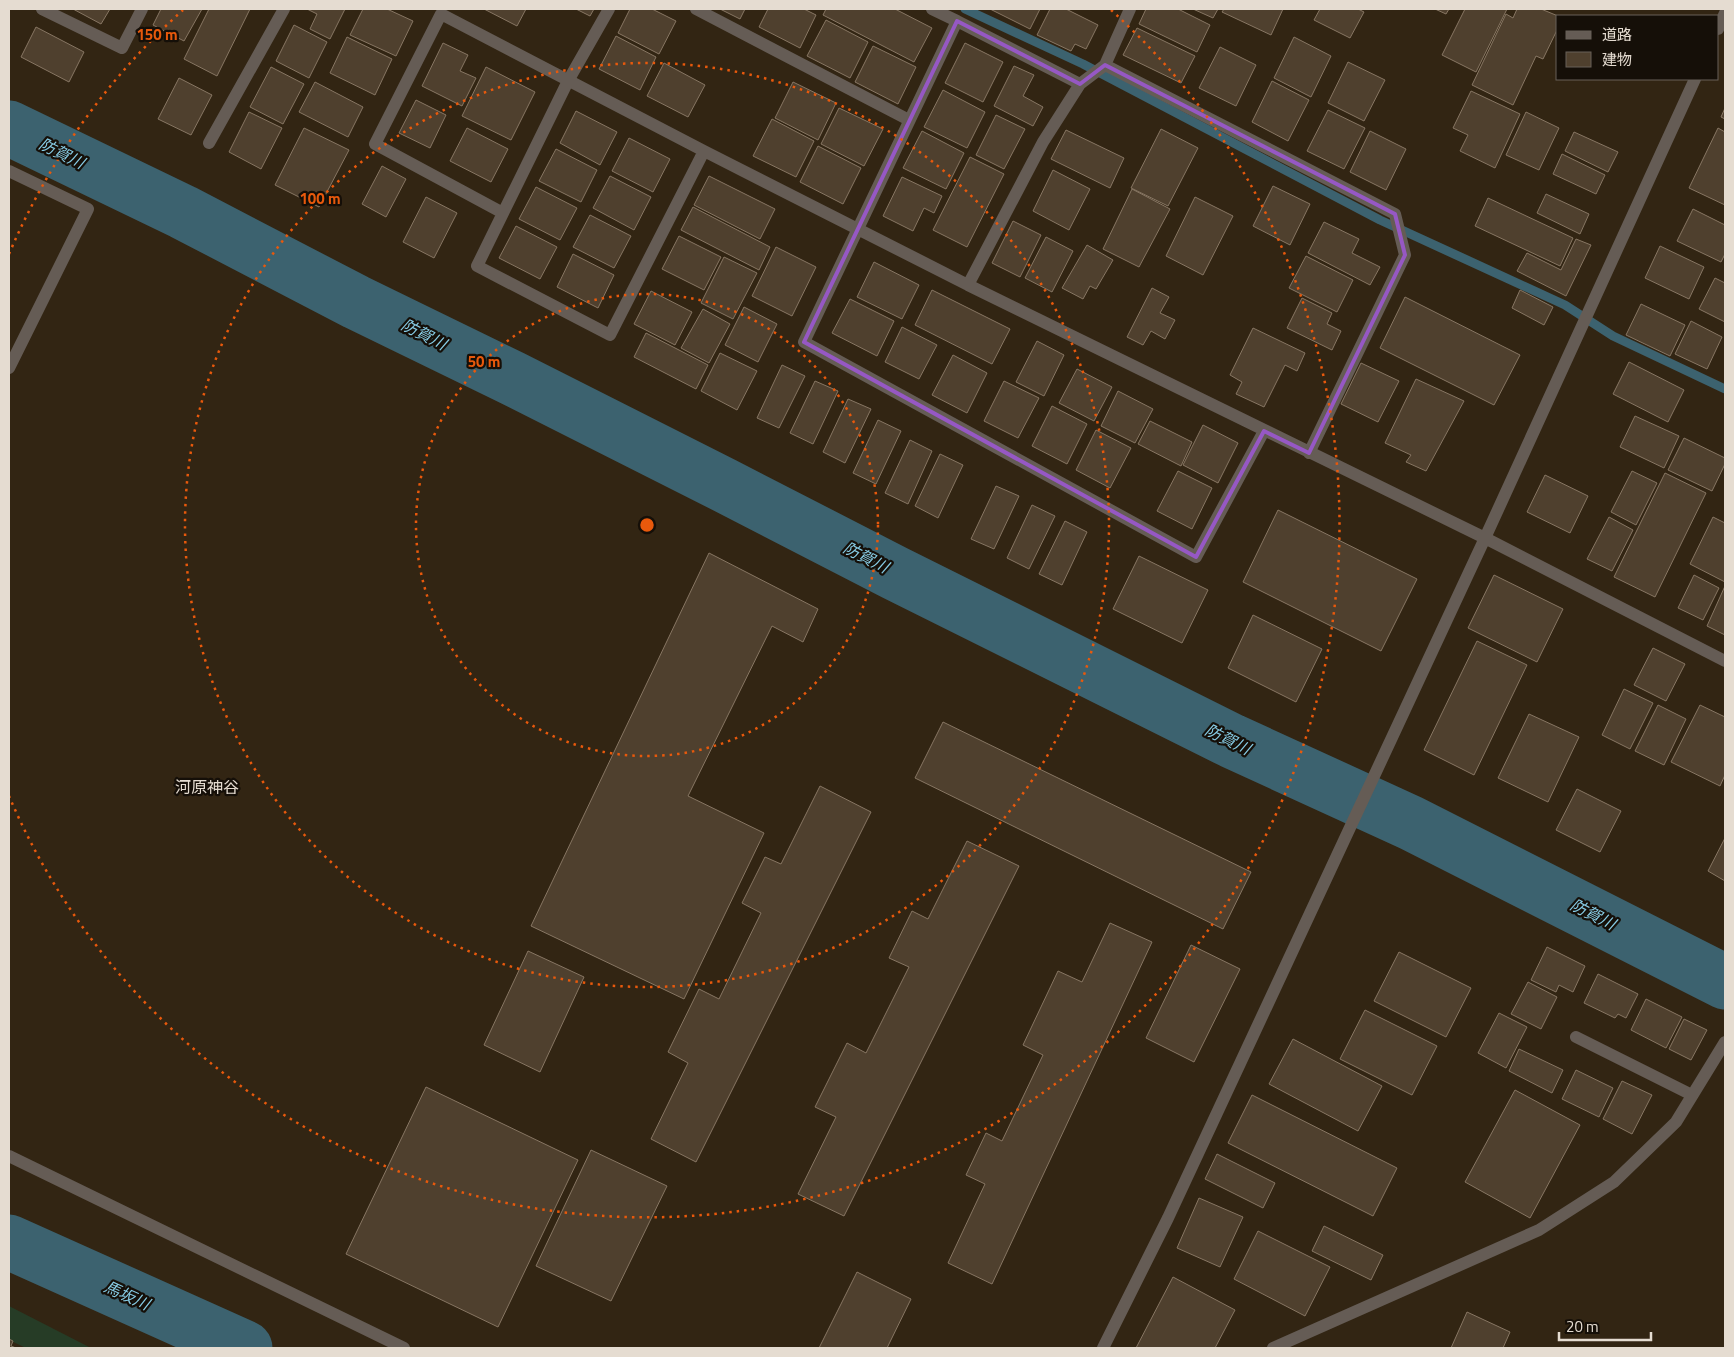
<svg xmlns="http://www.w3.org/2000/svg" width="1734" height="1357" viewBox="0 0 1734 1357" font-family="'Titillium Web','Noto Sans JP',sans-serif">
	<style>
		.green { fill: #263c26 }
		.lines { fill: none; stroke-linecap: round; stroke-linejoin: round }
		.stream { stroke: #3c626f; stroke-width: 9 }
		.river { stroke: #3c626f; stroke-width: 55 }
		.building { fill: #4f402e; stroke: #877663 }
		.minor { stroke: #655c55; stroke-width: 12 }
		.marked { fill: none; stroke: #9658c4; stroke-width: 4; stroke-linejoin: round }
		.ring { fill: none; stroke: #e8590c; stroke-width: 2.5; stroke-dasharray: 2.5 5 }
		.labels { text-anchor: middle; stroke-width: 4.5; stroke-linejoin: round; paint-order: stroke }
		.water-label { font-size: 16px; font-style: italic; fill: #87cce5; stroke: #150f08 }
		.neighbourhood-label { font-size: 16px; fill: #e5dcd1; stroke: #150f08 }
		.centre { fill: #e8590c; stroke: #150f08; stroke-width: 2.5 }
		.ring-label { font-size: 15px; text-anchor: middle; font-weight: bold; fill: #e8590c; stroke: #150f08; stroke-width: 4.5; stroke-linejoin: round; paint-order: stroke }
	</style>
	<rect width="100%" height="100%" fill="#322513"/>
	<path class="green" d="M9,1306L91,1348H26L9,1340Z"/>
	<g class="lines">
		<path class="stream" d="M965,9L1083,64L1380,220L1565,305L1613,336L1725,389"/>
		<path class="river" d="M9,128L183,212L356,302L512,378L724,485L895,573L1232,741L1411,823L1725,982
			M9,1242L245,1348"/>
	</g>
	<path class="building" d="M73,9H110L101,24Z
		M161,9H202L184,41L153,25Z
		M209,9H250L217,76L184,59Z
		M307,9H345L330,39L310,29L317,14Z
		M363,9H387L413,21L396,56L350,35Z
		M484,9H526L517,26Z
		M576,9H594L590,16Z
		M630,9H652L676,21L659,54L618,33Z
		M720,9H745L740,19Z
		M768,9H804L816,15L800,48L759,27Z
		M826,9H895L932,28L914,62L823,15Z
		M990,9H1040L1030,29Z
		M1050,9H1066L1098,25L1086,49L1075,44L1071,51L1037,35Z
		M1146,9H1178L1210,25L1197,52L1139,24Z
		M1193,9H1218L1213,18Z
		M1224,9H1283L1271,35L1222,12Z
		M1320,9H1358L1364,12L1350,38L1314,20Z
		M1435,9H1449L1446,14Z
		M1465,9H1507L1476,72L1442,55Z
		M1517,9H1541L1558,16V28L1543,59L1536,56L1513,105L1472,85L1506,14L1513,18Z
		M826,20L868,42L850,78L807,56Z
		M294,25L327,42L309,78L276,61Z
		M36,27L84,52L69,82L21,57Z
		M1137,28L1195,56L1181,83L1123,55Z
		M616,36L656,57L640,90L599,69Z
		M347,37L392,59L375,95L330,73Z
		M1294,37L1331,56L1311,97L1274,78Z
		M443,43L468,55L460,71L476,78L462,106L422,86Z
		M965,43L1003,62L983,102L945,83Z
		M873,46L916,67L898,104L855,82Z
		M1220,47L1256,65L1236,106L1199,88Z
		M1348,62L1385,80L1364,121L1328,103Z
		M664,63L705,85L688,117L647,96Z
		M1014,66L1034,75L1023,96L1043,107L1033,126L994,106Z
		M271,67L304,84L283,124L250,107Z
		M486,67L535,92L511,140L462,116Z
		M179,78L212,95L191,135L158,119Z
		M1272,81L1309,100L1288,141L1252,122Z
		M315,82L363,107L348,137L299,112Z
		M793,82L836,103L818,140L775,118Z
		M943,90L985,112L967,148L924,127Z
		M1471,91L1520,114L1495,168L1460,151L1468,135L1453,128Z
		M416,100L446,115L430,148L399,133Z
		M839,108L883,129L864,166L821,144Z
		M1725,108V119L1721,117Z
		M1328,110L1365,128L1344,169L1307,151Z
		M576,111L617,132L600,165L560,143Z
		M249,112L282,128L261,169L229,152Z
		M1526,112L1559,128L1539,170L1506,155Z
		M996,115L1025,129L1004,169L976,155Z
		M772,119L814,141L796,177L753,156Z
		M304,128L349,150L319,207L275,185Z
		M467,128L508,149L491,182L450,161Z
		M1718,128L1725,132V205L1689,188Z
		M1161,129L1198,148L1168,206L1131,188Z
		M1066,130L1124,158L1110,188L1051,159Z
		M922,131L964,153L946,189L903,168Z
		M1370,131L1406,149L1386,190L1350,172Z
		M1574,132L1618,152L1608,172L1565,151Z
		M629,138L670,159L653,192L612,171Z
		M818,146L861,168L843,204L800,182Z
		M556,149L597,170L581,202L539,181Z
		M1562,154L1605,175L1596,194L1553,174Z
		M970,157L1004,174L967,247L933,230Z
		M382,166L406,179L386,217L362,204Z
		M1053,170L1090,189L1069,230L1033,211Z
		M610,176L651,197L634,230L593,208Z
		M709,176L775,209L760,239L694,205Z
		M902,177L942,196L934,213L924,208L913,231L883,216Z
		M1273,186L1310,204L1290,245L1253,226Z
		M536,187L577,208L560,240L519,219Z
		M1132,189L1170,209L1139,267L1103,249Z
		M1546,194L1589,214L1580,234L1537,213Z
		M426,197L457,213L434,258L403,242Z
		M1195,197L1233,216L1203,275L1166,256Z
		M1488,198L1573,238L1560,266L1475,226Z
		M693,207L770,247L759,270L681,230Z
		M1693,209L1725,225V254L1721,262L1677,241Z
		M590,215L631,236L614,268L573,247Z
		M1013,221L1041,235L1020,277L992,263Z
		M1324,222L1359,239L1352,253L1380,267L1370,285L1308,253Z
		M516,226L557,247L540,279L499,258Z
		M679,236L721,257L704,290L662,269Z
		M1046,237L1073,251L1052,292L1025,278Z
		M1576,239L1591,245L1566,296L1517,271L1527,253L1561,270Z
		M1087,245L1113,260L1096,289L1090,286L1083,299L1062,288Z
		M1660,246L1704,267L1689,299L1645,278Z
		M776,247L816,267L792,316L752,296Z
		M573,254L614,275L598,308L557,287Z
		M1306,256L1353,280L1337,312L1289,288Z
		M724,257L757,273L733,319L701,303Z
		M874,262L919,285L902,319L857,297Z
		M1715,278L1725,283V322L1699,309Z
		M1152,288L1169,297L1160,313L1175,320L1165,339L1151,331L1143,345L1127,337Z
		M932,290L1010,329L992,364L915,325Z
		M1520,290L1553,307L1544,325L1512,308Z
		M651,291L692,312L675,345L634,324Z
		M1405,297L1520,355L1494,405L1380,348Z
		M1302,298L1332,313L1327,324L1341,331L1332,350L1287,328Z
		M850,299L894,321L877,356L832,333Z
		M1641,304L1685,325L1670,356L1626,335Z
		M744,307L777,324L758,362L725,345Z
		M703,309L730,324L709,363L681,348Z
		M1691,321L1722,337L1707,369L1675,354Z
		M902,327L937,345L919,379L885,362Z
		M1253,328L1305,353L1297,371L1285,365L1264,407L1236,394L1242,382L1230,375Z
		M646,333L708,365L696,389L634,357Z
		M1037,341L1064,355L1044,396L1016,382Z
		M720,353L757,371L737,410L701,391Z
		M953,355L987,373L967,413L932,395Z
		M1629,362L1684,390L1668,422L1613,394Z
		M1361,363L1399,381L1378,422L1341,404Z
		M782,365L805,376L779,428L757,418Z
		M1077,369L1112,387L1094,421L1059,403Z
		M1416,379L1464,401L1426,471L1406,462L1411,455L1385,443Z
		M815,381L838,391L813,444L790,433Z
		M1004,381L1039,398L1018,438L984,421Z
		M1118,391L1153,409L1135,443L1101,426Z
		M848,399L871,409L845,463L823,452Z
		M1052,406L1087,424L1067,464L1032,446Z
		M1635,416L1679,436L1664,468L1620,447Z
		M878,420L901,431L876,484L853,473Z
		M1150,421L1192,442L1181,466L1138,444Z
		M1203,425L1238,443L1218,483L1183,465Z
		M1096,430L1131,448L1110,488L1076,470Z
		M1684,438L1725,458V464L1712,491L1668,470Z
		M910,440L932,451L908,504L885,493Z
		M940,454L963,465L938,518L915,506Z
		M1178,471L1212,488L1192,529L1157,511Z
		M1632,471L1657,483L1636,525L1611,512Z
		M1665,473L1706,493L1655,597L1614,577Z
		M1545,475L1588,496L1570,533L1527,512Z
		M996,486L1019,496L994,549L971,539Z
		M1032,505L1055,516L1029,569L1007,558Z
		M1278,510L1417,579L1381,651L1243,582Z
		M1609,517L1633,530L1612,571L1587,559Z
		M1713,517L1725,523V582L1690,564Z
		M1065,521L1087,532L1062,585L1039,574Z
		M709,553L818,609L803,642L772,626L688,796L764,833L684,999L531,926Z
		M1139,556L1208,590L1182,643L1113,609Z
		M1494,575L1563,609L1537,662L1468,628Z
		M1694,575L1719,588L1703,620L1678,608Z
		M1725,586V635L1707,626Z
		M1253,615L1322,649L1296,702L1228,668Z
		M1477,641L1527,665L1474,775L1424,750Z
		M1653,648L1685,664L1666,701L1634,685Z
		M1624,689L1653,703L1630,749L1602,735Z
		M1658,705L1686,719L1664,765L1635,751Z
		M1700,705L1725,717V775L1720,786L1671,762Z
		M1529,714L1579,737L1548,802L1498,778Z
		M943,722L1251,872L1223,929L915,778Z
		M820,786L871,812L696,1162L651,1139L688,1063L668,1052L699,989L719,999L761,913L742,903L765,857L781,864Z
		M1577,789L1621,811L1600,852L1556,830Z
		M1725,838V881L1708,871Z
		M967,841L1019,866L844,1216L798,1194L836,1117L815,1107L847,1043L866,1053L909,967L889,958L912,911L928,919Z
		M1110,923L1152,942L992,1284L948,1263L985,1184L966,1175L986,1133L1002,1141L1043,1055L1023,1045L1058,971L1082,982Z
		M1191,945L1240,969L1194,1062L1146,1038Z
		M1547,947L1585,966L1573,992L1559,985L1556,992L1531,980Z
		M528,951L584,977L540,1072L484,1045Z
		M1399,952L1471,988L1446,1037L1374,1001Z
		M1598,974L1638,994L1626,1018L1618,1014L1615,1018L1584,1003Z
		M1528,982L1557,997L1541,1029L1511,1014Z
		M1646,999L1682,1017L1666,1048L1631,1030Z
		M1365,1010L1437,1046L1412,1095L1340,1059Z
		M1499,1013L1527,1027L1506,1068L1478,1053Z
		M1684,1019L1707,1030L1691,1060L1669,1049Z
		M1293,1039L1382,1086L1358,1131L1269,1084Z
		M1519,1049L1563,1070L1552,1093L1509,1071Z
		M1576,1070L1613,1088L1599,1117L1562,1099Z
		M1622,1081L1652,1095L1632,1134L1603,1119Z
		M426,1087L578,1160L498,1327L346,1254Z
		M1515,1090L1580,1125L1530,1218L1465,1182Z
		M1252,1095L1397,1168L1373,1216L1228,1143Z
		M591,1150L667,1186L611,1301L536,1266Z
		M1217,1154L1275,1183L1263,1208L1205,1179Z
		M1199,1198L1243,1217L1220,1267L1177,1248Z
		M1324,1226L1383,1255L1371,1280L1312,1251Z
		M1258,1231L1330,1267L1305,1316L1234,1279Z
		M857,1272L911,1299L887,1348H819Z
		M1173,1277L1235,1310L1215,1348H1136Z
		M1467,1312L1510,1332L1503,1348H1451Z
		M9,1339L13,1341L11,1346L16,1348H9Z"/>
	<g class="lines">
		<path class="minor" d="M42,9L122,48L142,9
			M609,9L568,81L477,266L610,335L704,151L968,285
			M696,9L909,120
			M932,9L957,21L804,342L1196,557L1264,431
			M957,21L1080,84L1105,65L1130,9
			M1718,29L1725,13
			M1105,65L1395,214L1405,255L1309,453
			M1080,84L1043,142L968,285L1485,538L1725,661
			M209,143L284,9
			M9,171L88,209L9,368
			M503,213L375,144L441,14L704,151
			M1576,1037L1692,1095
			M9,1156L404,1348
			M1103,1348L1168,1218L1485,538L1695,79
			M1273,1348L1539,1230L1614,1182L1676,1122L1725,1042"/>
	</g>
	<path class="marked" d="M957,21L1080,84L1105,65L1395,214L1405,255L1309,453L1264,431L1196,557L804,342Z"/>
	<g class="ring">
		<circle cx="647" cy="525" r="231"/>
		<circle cx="647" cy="525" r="462"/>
		<path d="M9 254A693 693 0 0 1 183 10M1111 10A693 693 0 1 1 9 796"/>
	</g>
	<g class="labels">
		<g class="water-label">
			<text transform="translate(62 153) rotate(26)" y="6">防賀川</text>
			<text transform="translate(424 334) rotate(27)" y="6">防賀川</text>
			<text transform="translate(866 557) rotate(27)" y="6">防賀川</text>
			<text transform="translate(1228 739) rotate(26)" y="6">防賀川</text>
			<text transform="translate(1593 914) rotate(27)" y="6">防賀川</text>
			<text transform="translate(127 1295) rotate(24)" y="6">馬坂川</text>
		</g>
		<g class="neighbourhood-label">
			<text x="207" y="793">河原神谷</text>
		</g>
	</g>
	<circle cx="647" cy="525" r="8" class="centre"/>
	<g class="ring-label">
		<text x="157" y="40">150 m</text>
		<text x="320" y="204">100 m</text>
		<text x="484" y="367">50 m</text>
	</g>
	<rect width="1734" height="1357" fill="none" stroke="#e5dcd1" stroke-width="20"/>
	<rect x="1556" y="15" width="162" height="65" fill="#150f08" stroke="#686158"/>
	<rect x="1566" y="31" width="25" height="8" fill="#655c55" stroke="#686158"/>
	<text x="1602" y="40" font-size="15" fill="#e5dcd1">道路</text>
	<rect x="1566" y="52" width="25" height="15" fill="#4f402e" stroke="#686158"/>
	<text x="1602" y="65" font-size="15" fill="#e5dcd1">建物</text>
	<path d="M1559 1332v8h92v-8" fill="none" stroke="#e5dcd1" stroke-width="2.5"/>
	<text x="1566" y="1332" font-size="15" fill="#e5dcd1" stroke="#150f08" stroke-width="4" paint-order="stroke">20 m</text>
</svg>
